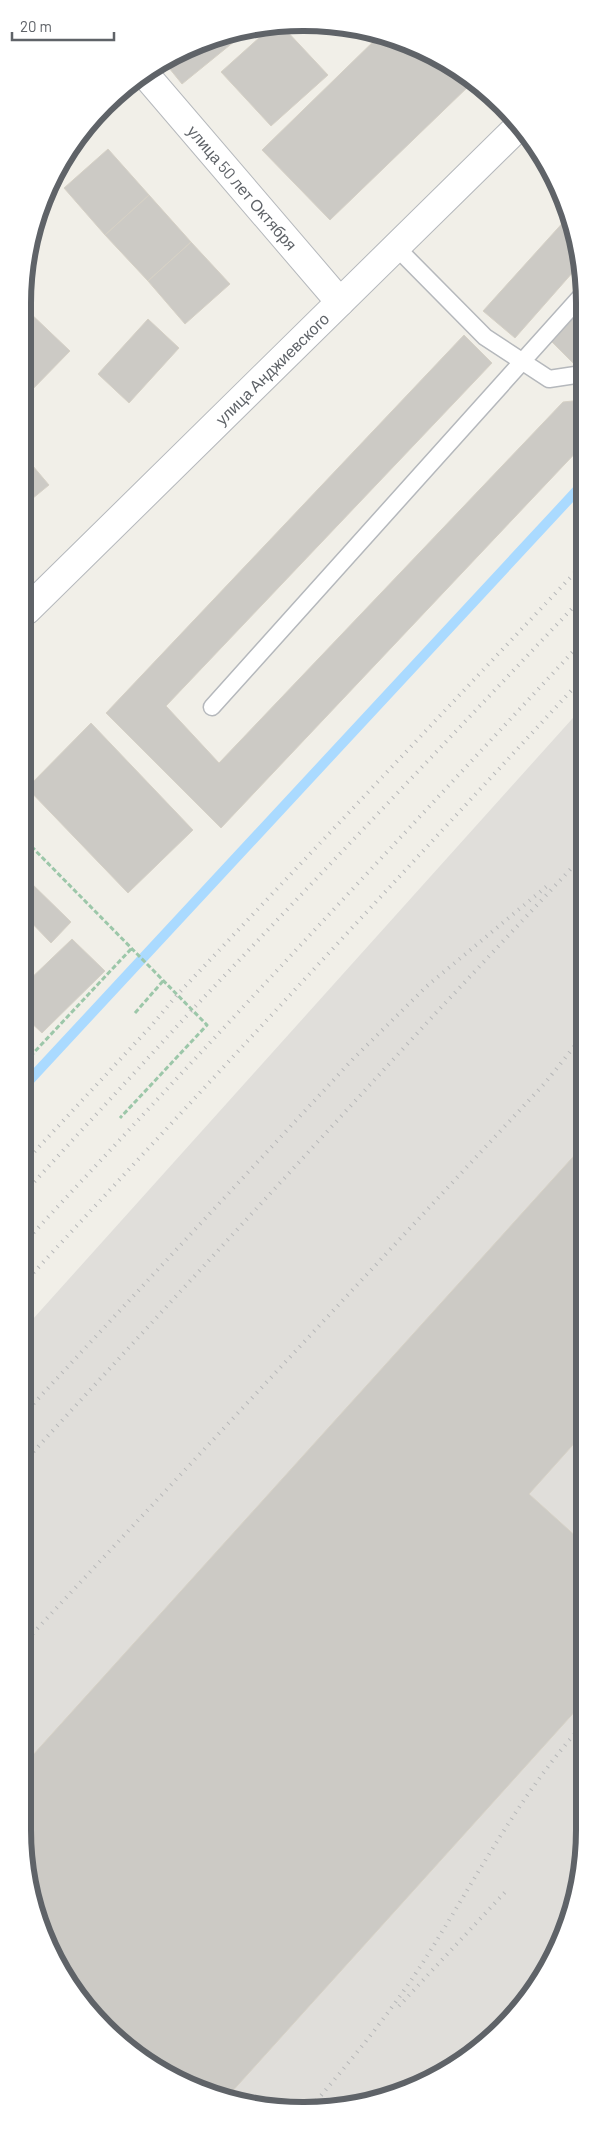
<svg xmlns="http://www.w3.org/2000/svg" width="607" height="2133" viewBox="0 0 607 2133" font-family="Barlow,sans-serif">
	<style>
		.industrial { fill: #e0deda }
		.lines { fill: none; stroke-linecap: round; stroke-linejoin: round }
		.stream { stroke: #aadaff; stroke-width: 10 }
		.building { fill: #cccac5; stroke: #d6d1c6 }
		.service-casing { stroke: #b5b8bc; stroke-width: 19 }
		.minor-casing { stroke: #b5b8bc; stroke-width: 30 }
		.path { stroke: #9cc7a9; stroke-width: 3; stroke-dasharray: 5 2.5; stroke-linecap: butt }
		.service { stroke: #fff; stroke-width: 16 }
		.minor { stroke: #fff; stroke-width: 28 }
		.rail { stroke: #b6b7b8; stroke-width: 4; stroke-dasharray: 1 6; stroke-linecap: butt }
		.labels { text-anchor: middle; stroke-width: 5; stroke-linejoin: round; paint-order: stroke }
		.street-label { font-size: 16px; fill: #5f6368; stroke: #fff }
		.rim { fill: none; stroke: #5f6368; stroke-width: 6 }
	</style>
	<rect width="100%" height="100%" fill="#f1efe8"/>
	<path class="industrial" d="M581,709L579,1884L547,1970L475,2052L394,2096L285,2110L179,2081L92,2015L44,1937L23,1829L24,1329Z"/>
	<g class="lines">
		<path class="stream" d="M25,1085L582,485"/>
	</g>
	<path class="building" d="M270,28H284L328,75L271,126L221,72Z
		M244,30L246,32L182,84L165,63Z
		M380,35L428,52L472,83L330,220L262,150Z
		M108,149L149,195L105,235L64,188Z
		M149,195L191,242L148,281L105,235Z
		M567,218L581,263L515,338L483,311Z
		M191,242L230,284L185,324L148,281Z
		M582,308V362L577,367L552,342Z
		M28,311L70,351L27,395Z
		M148,319L179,348L129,403L98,374Z
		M464,335L492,363L166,706L219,763L563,402L582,400V446L221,828L106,713Z
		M27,459L49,485L27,503Z
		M91,723L193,830L128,893L27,788Z
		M26,878L71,922L51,943L26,917Z
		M72,939L105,971L42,1033L25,1017V984Z
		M581,1148L580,1437L529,1494L580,1540L579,1707L229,2095L179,2081L77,1989L44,1937L22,1830L23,1766Z"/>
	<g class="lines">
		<defs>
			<path id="service" d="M396,247L485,337L549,379L582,374
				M212,707L582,295"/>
			<g id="minor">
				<path id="s1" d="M144,73L340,302"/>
				<path id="s2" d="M27,610L518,127"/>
			</g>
		</defs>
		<use href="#service" class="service-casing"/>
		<use href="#minor" class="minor-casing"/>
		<path class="path" d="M26,841L207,1025L120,1118
			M135,1013L163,981
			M25,1062L131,949"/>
		<use href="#service" class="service"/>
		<use href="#minor" class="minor"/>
		<path class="rail" d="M25,1162L152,1025L177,995L582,565
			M25,1192L192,1010L582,598
			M24,1243L581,643
			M24,1283L581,680
			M24,1414L353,1059L427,986L547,886
			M24,1462L434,1015L581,858
			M23,1644L545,1083L581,1038
			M399,2006L507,1890
			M312,2106C353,2058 393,2010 427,1956C475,1880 519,1796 579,1729"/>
	</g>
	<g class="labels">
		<g class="street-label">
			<text dy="6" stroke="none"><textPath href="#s1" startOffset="151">улица 50 лет Октября</textPath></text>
			<text dy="6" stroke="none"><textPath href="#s2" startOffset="344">улица Анджиевского</textPath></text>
		</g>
	</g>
	<path d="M0 0H607V2133H0ZM303 31H304A272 272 0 0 1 576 303V1830A272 272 0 0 1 304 2102H303A272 272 0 0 1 31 1830V303A272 272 0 0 1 303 31Z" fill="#fff" fill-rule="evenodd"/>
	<path class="rim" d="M303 31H304A272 272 0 0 1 576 303V1830A272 272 0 0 1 304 2102H303A272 272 0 0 1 31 1830V303A272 272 0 0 1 303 31Z"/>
	<path d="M12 32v8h102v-8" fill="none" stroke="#5f6368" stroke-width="2.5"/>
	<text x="20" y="32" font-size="15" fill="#5f6368" stroke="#ffffff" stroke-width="4" paint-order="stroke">20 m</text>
</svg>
